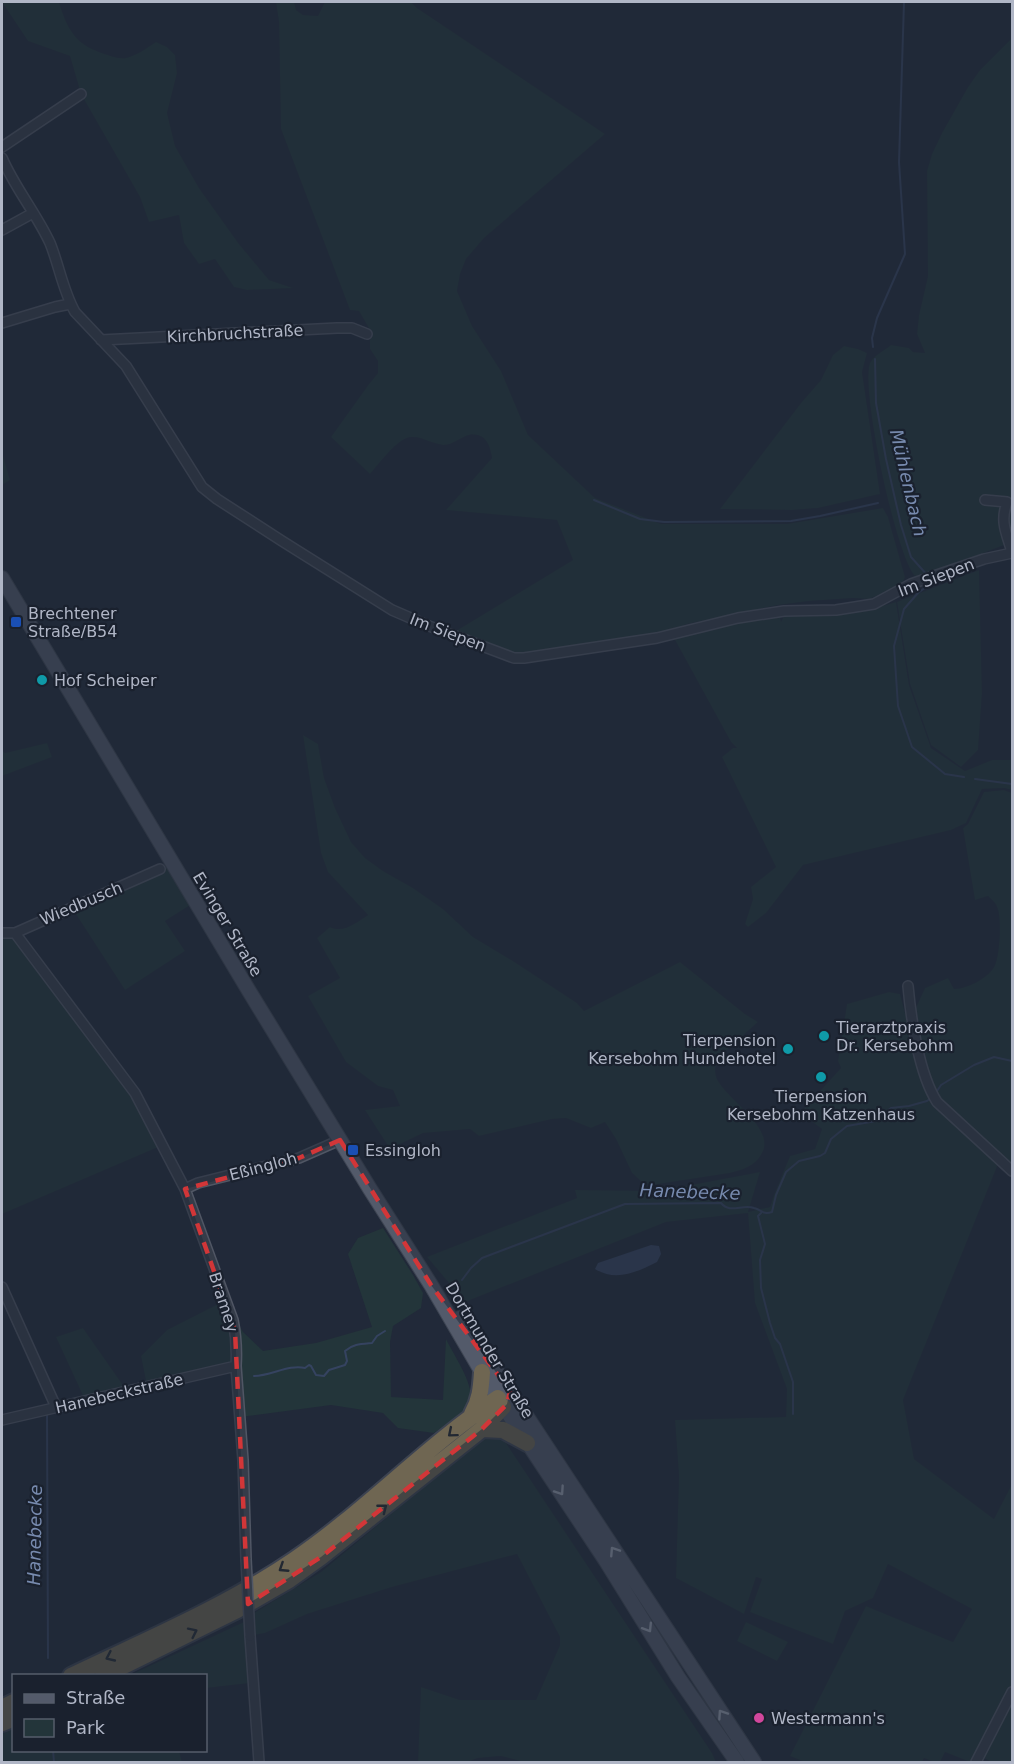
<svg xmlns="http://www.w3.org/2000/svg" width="1014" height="1764" viewBox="0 0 1014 1764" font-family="'DejaVu Sans',sans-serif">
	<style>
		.green { fill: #23353a }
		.water { fill: #354360 }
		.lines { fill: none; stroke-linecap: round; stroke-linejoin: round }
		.stream { stroke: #354360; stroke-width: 2 }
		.street-casing { stroke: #505664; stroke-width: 12 }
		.primary-casing { stroke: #3e4553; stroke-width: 16 }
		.highway-casing { stroke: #3d4351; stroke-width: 20 }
		.street { stroke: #353c49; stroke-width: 9 }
		.primary { stroke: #535a6a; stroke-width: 14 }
		.highway { stroke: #6f6652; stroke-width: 16 }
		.street-bridge-casing { stroke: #505664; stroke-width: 12; stroke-linecap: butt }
		.street-bridge { stroke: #353c49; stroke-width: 9 }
		.oneway { stroke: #222832 }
		.oneway2 { stroke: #999faf }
		.marked { fill: none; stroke: #d23638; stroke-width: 4.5; stroke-dasharray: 12 8; stroke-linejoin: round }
		.transit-dot { fill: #1a4fb4; stroke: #1a212e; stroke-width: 2 }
		.culture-dot { fill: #0f9aa8; stroke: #1a212e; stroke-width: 2 }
		.hotel-dot { fill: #d1479c; stroke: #1a212e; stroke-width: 2 }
		.labels { text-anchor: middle; stroke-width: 4.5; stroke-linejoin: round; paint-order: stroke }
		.street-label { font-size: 16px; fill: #b0b6c6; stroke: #1a212e }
		.poi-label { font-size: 16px; fill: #b0b6c6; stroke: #1a212e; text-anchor: start }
		.water-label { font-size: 18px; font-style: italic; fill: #778aae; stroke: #1a212e }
	</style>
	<rect width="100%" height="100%" fill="#212939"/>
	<path class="green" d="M2,2H59C68,32 77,46 108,55C113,57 121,59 126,58C137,55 147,48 156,42L167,47L175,55L177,73L167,113L175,146L199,188L239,244L269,280L293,288L247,290L234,287L215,259L199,264L184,243L179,215L149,222L140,197L81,94L70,56L28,41Z
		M276,2H294L296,10L303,15L318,16L325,2H411L417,8L605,134L484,238L466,259L460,274L457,291L472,326L501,371L528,435L595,498L661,524H787L883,508L888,517L905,577L903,582L898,587L869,599L853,598L809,601L778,605L687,624L670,631L526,656L511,655L451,634L573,560L557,520L446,510L492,458C490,445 485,432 469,435C460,437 454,445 443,445C431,444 418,434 407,438C395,442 379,464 370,474L331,437L369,384L378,373V361L370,349V330L359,311L350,310L281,129L279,22Z
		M1012,38V542L926,575L915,576C896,557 860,387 870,363C873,356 885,350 891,345L909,348L913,352L925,353L917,334L919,315L928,276L927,171L932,154L942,133L968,87L980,70Z
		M844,346L858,349L867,353L862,372L880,494L818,508L792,510L720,509L801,403L821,380L833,355Z
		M2,452L10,480L2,485Z
		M979,570L982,693L978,750L961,767L931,745L910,684L897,602Z
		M896,602L909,685L931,748L965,771L992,760H1012V790L1004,788L982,789L966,823L951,830L803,865L766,913L748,927L745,924L753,899L751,887L776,867L722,757L733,748H737L731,742L674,638L743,619L778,614L780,617L781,622L784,616L837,615L872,609Z
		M303,735L318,744L324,778L335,808L351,842L365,858L383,871L413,888L443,909L473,937L513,961L577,1003L584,1011L680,962L745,1014L758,1022L719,1057C715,1064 714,1072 717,1079C728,1101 778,1129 761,1155C755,1166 742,1170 730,1173L652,1185L642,1182L632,1173L616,1139L605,1122L591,1128L566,1118L552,1119L479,1136L470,1129L423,1133L390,1149L365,1110L400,1106L393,1090L378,1086L346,1062L308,996L340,978L317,938L330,927C343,934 357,922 368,915L328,872L321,853Z
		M47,743L52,757L2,776V750L5,753Z
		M1004,790L1012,793V1166L938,1097L929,1077L913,1014L925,988L948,978L954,989C967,989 988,978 994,967C1000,957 1002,917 997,907C996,903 991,899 988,896L975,900L963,828L968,824L984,792Z
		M170,862L195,902L165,921L185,951L125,990L72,908Z
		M9,932L135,1093L163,1145L2,1214V934Z
		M889,992L900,994L924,1085L998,1164L903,1400L914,1459L994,1519L1012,1484V1686L970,1762L945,1752L940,1762H934L924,1758L922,1762H805L790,1756L866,1606L953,1642L972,1609L888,1564L873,1598L845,1611L833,1644L750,1612L762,1579L756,1577L744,1614L676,1578L679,1476L675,1420L786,1417L787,1389L755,1303L748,1213L666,1222L465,1302L427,1257L577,1198L575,1190L659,1191L760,1172L748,1212L770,1207L774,1195L790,1156L815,1149L822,1129L800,1113L841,1068L838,1061L847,1004Z
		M383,1228L413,1275L423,1293L421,1308L393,1326L390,1342L391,1397L443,1400L446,1339C453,1354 475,1385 470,1401C465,1415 446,1425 434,1433L398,1428L383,1413L331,1405L240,1417L235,1366L147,1386L141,1356L167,1330L224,1301L243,1332L263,1351L316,1343L372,1327L348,1254L358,1238Z
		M83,1328L127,1391L85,1400L56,1337Z
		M492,1434L502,1437L712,1753L716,1762H524L501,1756L478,1758L467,1762H418L421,1687L460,1700H536L560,1645V1637L517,1554L392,1587L307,1614L265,1633L254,1635V1613L321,1572L471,1448Z
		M246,1621L250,1683L206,1688V1676H128Z
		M746,1622L788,1642L777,1661L737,1641Z
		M1012,1703V1762H992L984,1758Z
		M13,1728L14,1750L179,1751L182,1762H2V1734Z"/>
	<path class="water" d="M651,1245L659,1246L661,1254L657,1262C637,1272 616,1282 595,1269L598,1263Z"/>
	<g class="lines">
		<path class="stream" d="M873,347L872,338L877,318L905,254L899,162L904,2
			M875,359L876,403L886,459L901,525L911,557L928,576
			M594,500L640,519L664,522L791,521L820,516L878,503
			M929,582L930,584L918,593L904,609L894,646L898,706L912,747L945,774L964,777
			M975,779L1012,784
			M935,1094L941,1085L974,1065L994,1057L1012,1061
			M761,1213L758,1216L765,1244L760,1260L761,1288L770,1323L775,1338L780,1344L793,1382V1414
			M462,1280L471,1268L482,1258L625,1204L721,1203C730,1214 742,1204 754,1208C762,1210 763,1215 772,1212L776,1195L786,1172L799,1161L820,1156L825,1153L831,1139L847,1126L876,1121L891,1108L909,1106L927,1101L931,1098
			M2,1298L18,1334
			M254,1376C271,1376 289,1364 305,1368L309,1365L311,1366L316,1375L324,1376L329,1370L345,1365L347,1361L345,1351C353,1344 361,1344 372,1343L377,1336L385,1331
			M47,1413L48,1658
			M53,1750L54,1762"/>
		<defs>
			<path id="street" d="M2,147L81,94
				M2,158C15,188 36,213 50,243C59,265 63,291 75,312L126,366L202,487L217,499L282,541L392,610L429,626L514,658H524L657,638L738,618L784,611L836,610L874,604L911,584L934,576L984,559L1012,553
				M2,230L33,213
				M2,323L55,307L70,304
				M101,340L337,328H352L367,334
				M985,500L1007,502C1000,522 1006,532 1012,552
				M2,933H15L160,869
				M15,933L135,1093L185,1189L233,1320C236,1335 237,1350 236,1366L243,1460L246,1559
				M908,986C911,1019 919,1074 937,1102L1012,1171
				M185,1189L198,1183L299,1158L340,1140
				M2,1287L56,1407
				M2,1420L236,1366
				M250,1636L259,1762
				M976,1762L1012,1692"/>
			<path id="primary" d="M2,578L249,991L370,1189L431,1285L490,1386L606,1561L678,1677L737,1762
				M460,1318L510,1391L754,1762"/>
			<path id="highway" d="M472,1414C480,1400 481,1388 482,1372
				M482,1429L503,1430L527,1443
				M71,1676C146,1640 225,1607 294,1560C366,1511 426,1446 498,1398
				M103,1676L237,1610L289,1580L321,1557L482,1429L503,1407
				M2,1708L14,1702
				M2,1723L14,1718"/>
		</defs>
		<use href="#street" class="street-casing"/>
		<use href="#primary" class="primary-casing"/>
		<use href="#highway" class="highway-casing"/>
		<use href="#street" class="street"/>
		<use href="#primary" class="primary"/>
		<use href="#highway" class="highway"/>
		<defs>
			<path id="street-bridge" d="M246,1559L250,1636"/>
		</defs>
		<use href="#street-bridge" class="street-bridge-casing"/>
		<use href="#street-bridge" class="street-bridge"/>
	</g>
	<defs><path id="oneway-chevron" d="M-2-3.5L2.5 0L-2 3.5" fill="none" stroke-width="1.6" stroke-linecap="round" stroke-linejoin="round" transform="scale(1.5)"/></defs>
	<g class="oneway">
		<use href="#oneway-chevron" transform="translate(452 1433) rotate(140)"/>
		<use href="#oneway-chevron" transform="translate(383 1508) rotate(-38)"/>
		<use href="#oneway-chevron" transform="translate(283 1568) rotate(147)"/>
		<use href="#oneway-chevron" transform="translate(193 1632) rotate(-26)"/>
		<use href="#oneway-chevron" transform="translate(110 1657) rotate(155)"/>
	</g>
	<g class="oneway2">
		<use href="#oneway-chevron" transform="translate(560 1491) rotate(56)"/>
		<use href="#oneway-chevron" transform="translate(614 1551) rotate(-123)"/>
		<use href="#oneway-chevron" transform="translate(648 1628) rotate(58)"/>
		<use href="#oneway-chevron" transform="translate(722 1714) rotate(-124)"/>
	</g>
	<path d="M0 0H1014V1764H0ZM340,1140L431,1285L510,1391L507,1404L482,1429L321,1557L248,1604L235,1331L185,1189L299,1158Z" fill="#212939" fill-opacity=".55" fill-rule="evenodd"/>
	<path class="marked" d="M340,1140L431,1285L510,1391L507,1404L482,1429L321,1557L248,1604L235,1331L185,1189L299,1158Z"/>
	<g class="transit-dot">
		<rect x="10" y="616" width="12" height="12" rx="3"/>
		<rect x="347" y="1144" width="12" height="12" rx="3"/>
	</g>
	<g class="culture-dot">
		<circle cx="42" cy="680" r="6"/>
		<circle cx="824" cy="1036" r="6"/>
		<circle cx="788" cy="1049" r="6"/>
		<circle cx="821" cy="1077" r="6"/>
	</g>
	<circle class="hotel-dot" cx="759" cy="1718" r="6"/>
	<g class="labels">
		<g class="street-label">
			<text transform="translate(235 333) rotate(-3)" y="6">Kirchbruchstraße</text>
			<text transform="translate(936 577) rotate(-21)" y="6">Im Siepen</text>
			<text transform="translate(448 632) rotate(21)" y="6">Im Siepen</text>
			<text transform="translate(81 903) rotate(-23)" y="6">Wiedbusch</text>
			<text transform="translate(228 924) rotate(59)" y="6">Evinger Straße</text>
			<text transform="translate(263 1166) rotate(-15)" y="6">Eßingloh</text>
			<text transform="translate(224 1302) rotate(72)" y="6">Bramey</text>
			<text transform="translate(490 1350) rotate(59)" y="6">Dortmunder Straße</text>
			<text transform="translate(119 1393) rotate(-13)" y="6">Hanebeckstraße</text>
		</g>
		<g class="poi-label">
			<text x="28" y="619">Brechtener<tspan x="28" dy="18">Straße/B54</tspan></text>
			<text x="54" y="686">Hof Scheiper</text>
			<text x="836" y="1033">Tierarztpraxis<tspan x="836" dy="18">Dr. Kersebohm</tspan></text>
			<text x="776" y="1046" text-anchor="end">Tierpension<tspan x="776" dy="18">Kersebohm Hundehotel</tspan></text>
			<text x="821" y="1102" text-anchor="middle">Tierpension<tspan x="821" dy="18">Kersebohm Katzenhaus</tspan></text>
			<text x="365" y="1156">Essingloh</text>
			<text x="771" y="1724">Westermann's</text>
		</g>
		<g class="water-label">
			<text transform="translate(908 483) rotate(77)" y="6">Mühlenbach</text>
			<text transform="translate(690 1192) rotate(2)" y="6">Hanebecke</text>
			<text transform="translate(35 1535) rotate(-89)" y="6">Hanebecke</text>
		</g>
	</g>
	<rect width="1014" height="1764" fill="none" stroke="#b0b6c6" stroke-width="6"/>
	<rect x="12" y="1674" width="195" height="78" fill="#1a212e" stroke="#565d6b" stroke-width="1.5"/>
	<rect x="24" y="1694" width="30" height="9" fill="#535a6a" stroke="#565d6b" stroke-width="1.5"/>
	<text x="66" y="1704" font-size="18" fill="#b0b6c6">Straße</text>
	<rect x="24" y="1719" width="30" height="18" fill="#23353a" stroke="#565d6b" stroke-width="1.5"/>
	<text x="66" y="1734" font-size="18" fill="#b0b6c6">Park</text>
</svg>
